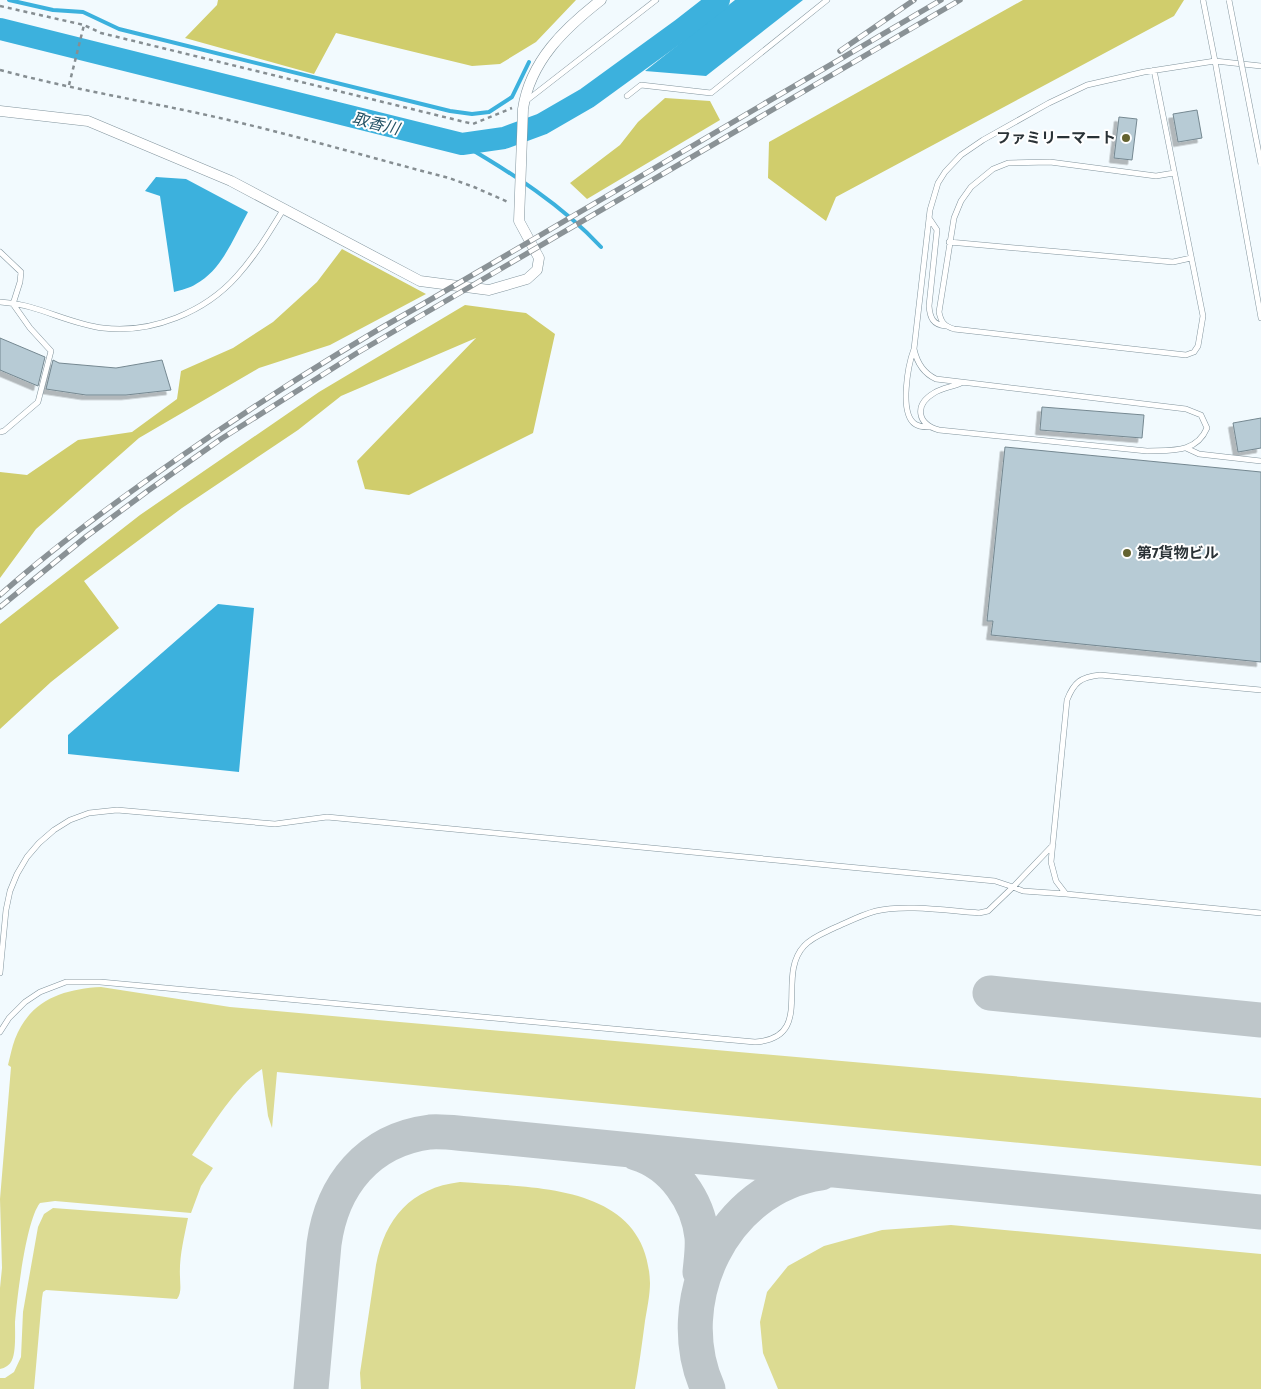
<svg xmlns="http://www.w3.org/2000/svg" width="1261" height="1389" viewBox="0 0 1261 1389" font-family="'Fira Sans Condensed','Noto Sans JP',sans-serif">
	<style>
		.green { fill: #dcdb92 }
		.forest { fill: #d0cd6c }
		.water { fill: #3cb1dd }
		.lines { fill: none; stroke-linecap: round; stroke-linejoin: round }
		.stream { stroke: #3cb1dd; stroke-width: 4 }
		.river { stroke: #3cb1dd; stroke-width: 22 }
		.taxiway { stroke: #bec6ca; stroke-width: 35 }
		.building { fill: #b7cbd5; stroke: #758891; filter: url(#shadow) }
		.lane-casing { stroke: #82949d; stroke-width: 6 }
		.street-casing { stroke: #82949d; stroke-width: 11 }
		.path { stroke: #868e92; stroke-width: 2.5; stroke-dasharray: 4 4; stroke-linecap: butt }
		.lane { stroke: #fff; stroke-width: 5 }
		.street { stroke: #fff; stroke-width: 10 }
		.rail-casing { stroke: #8a9296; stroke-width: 5.5 }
		.rail { stroke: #fff; stroke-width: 4; stroke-dasharray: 11; stroke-linecap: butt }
		.lane-bridge-casing { stroke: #82949d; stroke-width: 6; stroke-linecap: butt }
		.lane-bridge { stroke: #fff; stroke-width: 5 }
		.poi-dot { fill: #646330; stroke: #fff; stroke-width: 2 }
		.labels { text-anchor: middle; stroke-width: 4; stroke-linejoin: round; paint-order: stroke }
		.poi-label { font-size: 15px; font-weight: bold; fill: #2a3236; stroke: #fff; text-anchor: end }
		.water-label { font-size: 16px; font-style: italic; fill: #245366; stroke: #fff }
	</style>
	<defs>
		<filter id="shadow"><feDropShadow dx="-4.5" dy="4.5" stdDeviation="0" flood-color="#0004"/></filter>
	</defs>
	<rect width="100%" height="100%" fill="#f2fafe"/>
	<path class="green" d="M101,987L230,1007L1261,1098V1166L277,1072L272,1128L268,1116L262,1069C237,1084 209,1130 192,1155L213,1168L201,1186L191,1213L55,1201L40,1203C26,1220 17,1298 15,1322C15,1332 16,1352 12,1360C10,1365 5,1368 0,1369V1288L2,1268L0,1199L11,1067L8,1065C10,1057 12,1047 15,1039C30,1000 63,989 101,987Z
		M460,1182C532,1188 647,1182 650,1283C650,1295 647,1309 645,1321C642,1344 639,1366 635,1389H361L360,1373L376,1265C385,1218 411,1188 460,1182Z
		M53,1208L188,1218C184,1238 179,1257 180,1277C180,1285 182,1292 177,1299L46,1290L43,1292L42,1298L34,1389H0V1378H5L14,1372L21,1357L23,1312L38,1227L44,1214Z
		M951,1225L1261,1254V1389H778L763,1353L760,1322L767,1292L788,1266L824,1246L882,1230Z"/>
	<path class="forest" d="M218,0H576L536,42L500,64L472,66L336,33L314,74L185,38L217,5Z
		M1023,0H1184L1174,16L836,197L826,221L768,178L769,142Z
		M665,98L710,101L720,120L587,199L570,183L620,145L638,122Z
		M342,249L426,294L330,345L259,368L139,438L36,529L0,578V472L27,475L78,440L132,432L177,399L181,371L233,348L273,322L317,282Z
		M465,305L526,313L555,334L533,433L409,495L365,489L357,461L476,338L341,396L298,430L182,508L84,581L119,628L51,682L0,729V624L140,515L319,392Z"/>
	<path class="water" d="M735,0H803L706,76L645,71Z
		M156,177L186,179L248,212C234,237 222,270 196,284C190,288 181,290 174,292L160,196L145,191Z
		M218,604L254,608L239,772L68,754V735Z"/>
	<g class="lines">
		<path class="stream" d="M9,0L53,10L83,12L119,29L450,111L472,114L489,112L512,97L529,62
			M462,144C512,173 562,205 601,247"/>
		<path class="river" d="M0,29L462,144L504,138L542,124L587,98L682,29L719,0"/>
		<path class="taxiway" d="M990,993L1261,1020
			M636,1153C673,1164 698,1201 702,1237C703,1249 701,1261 700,1272
			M311,1389L324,1244C332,1185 368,1140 430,1132C442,1131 456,1133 468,1134L1261,1212
			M708,1389C669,1302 723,1187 821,1173"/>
	</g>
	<path class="building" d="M1197,110L1202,138L1178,142L1173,114Z
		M1119,117L1137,119L1132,160L1114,158Z
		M0,338L45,357L38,386L0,370Z
		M53,360L59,363L116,368L162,360L171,390L126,395H86L46,389Z
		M1042,407L1144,415L1142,438L1040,430Z
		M1261,418V448L1238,452L1233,423Z
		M1005,447L1261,472V662L991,635L993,621H987Z"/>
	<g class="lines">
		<defs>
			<path id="lane" d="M1203,0L1215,61L1261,318
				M1154,70L1203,316L1198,346L1194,352L1186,355L954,329C944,326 941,322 939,312L954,218L961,201L971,187L993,169L1008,163L1050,162L1156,176L1174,173
				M627,96L641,85L711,93L827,0
				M526,101L656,0
				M929,218L937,230L929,306C930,318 933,325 946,326
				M949,242L1173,262L1191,258
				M0,252L21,272L20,282L13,304
				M0,302C10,303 20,304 30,307C55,314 78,325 103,328C152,334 205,312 237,276C255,256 269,233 283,210
				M914,349C917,363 923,373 936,379L1186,409L1201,415L1207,428C1196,454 1170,450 1147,451L939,430C917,424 914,405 934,393C942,388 952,387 961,383
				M930,427C925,427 919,427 915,424C899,413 908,365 914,349L930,210L938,183L945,172L961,155L983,140L1049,103L1087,85L1144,72L1215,61L1261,66
				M0,432L4,431L38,402L51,351L30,328L13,304
				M1186,448L1199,454L1261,461
				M1261,690L1100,675C1081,677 1074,682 1067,700L1051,862L1056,881L1066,894L1261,913
				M0,973L6,910L10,891L17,874L27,857L39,843L54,830L70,820L89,813L117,810L275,824L327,817L995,881L1013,887L1053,845
				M0,1032L9,1018L25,1002L40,992L66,982H100L755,1042C816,1038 775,977 804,946C812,937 824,933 834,928C848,922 861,915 876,911C905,904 949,911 979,913L988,911L1013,887L1023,891L1066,894"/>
			<path id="street" d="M0,111L88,121L231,181L420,281L489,290L527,279L537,270L539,258L519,221L523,109C530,61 565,28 601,0"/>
		</defs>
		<use href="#lane" class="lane-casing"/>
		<use href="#street" class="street-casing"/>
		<path class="path" d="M0,6L84,25L101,33L473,124L512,108
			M0,70C78,91 158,103 237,122C308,139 379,160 449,178L474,187L508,202
			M69,85L84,25"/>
		<use href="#lane" class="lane"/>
		<use href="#street" class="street"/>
		<defs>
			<path id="rail" d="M840,51L914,0
				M0,595C56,545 118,500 180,457C259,402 339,351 423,304L941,0
				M0,607L87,536L149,490L221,439L357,353L960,0"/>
		</defs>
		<use href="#rail" class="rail-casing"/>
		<use href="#rail" class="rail"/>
		<defs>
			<path id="lane-bridge" d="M1229,0L1261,164"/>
		</defs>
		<use href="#lane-bridge" class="lane-bridge-casing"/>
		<use href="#lane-bridge" class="lane-bridge"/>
	</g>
	<g class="poi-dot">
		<circle cx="1126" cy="138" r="5"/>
		<circle cx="1127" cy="553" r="5"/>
	</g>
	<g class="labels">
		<g class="poi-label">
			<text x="1116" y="143">ファミリーマート</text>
			<text x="1137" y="558" text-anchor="start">第7貨物ビル</text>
		</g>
		<g class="water-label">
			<text transform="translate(376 123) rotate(14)" y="6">取香川</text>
		</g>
	</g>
</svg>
